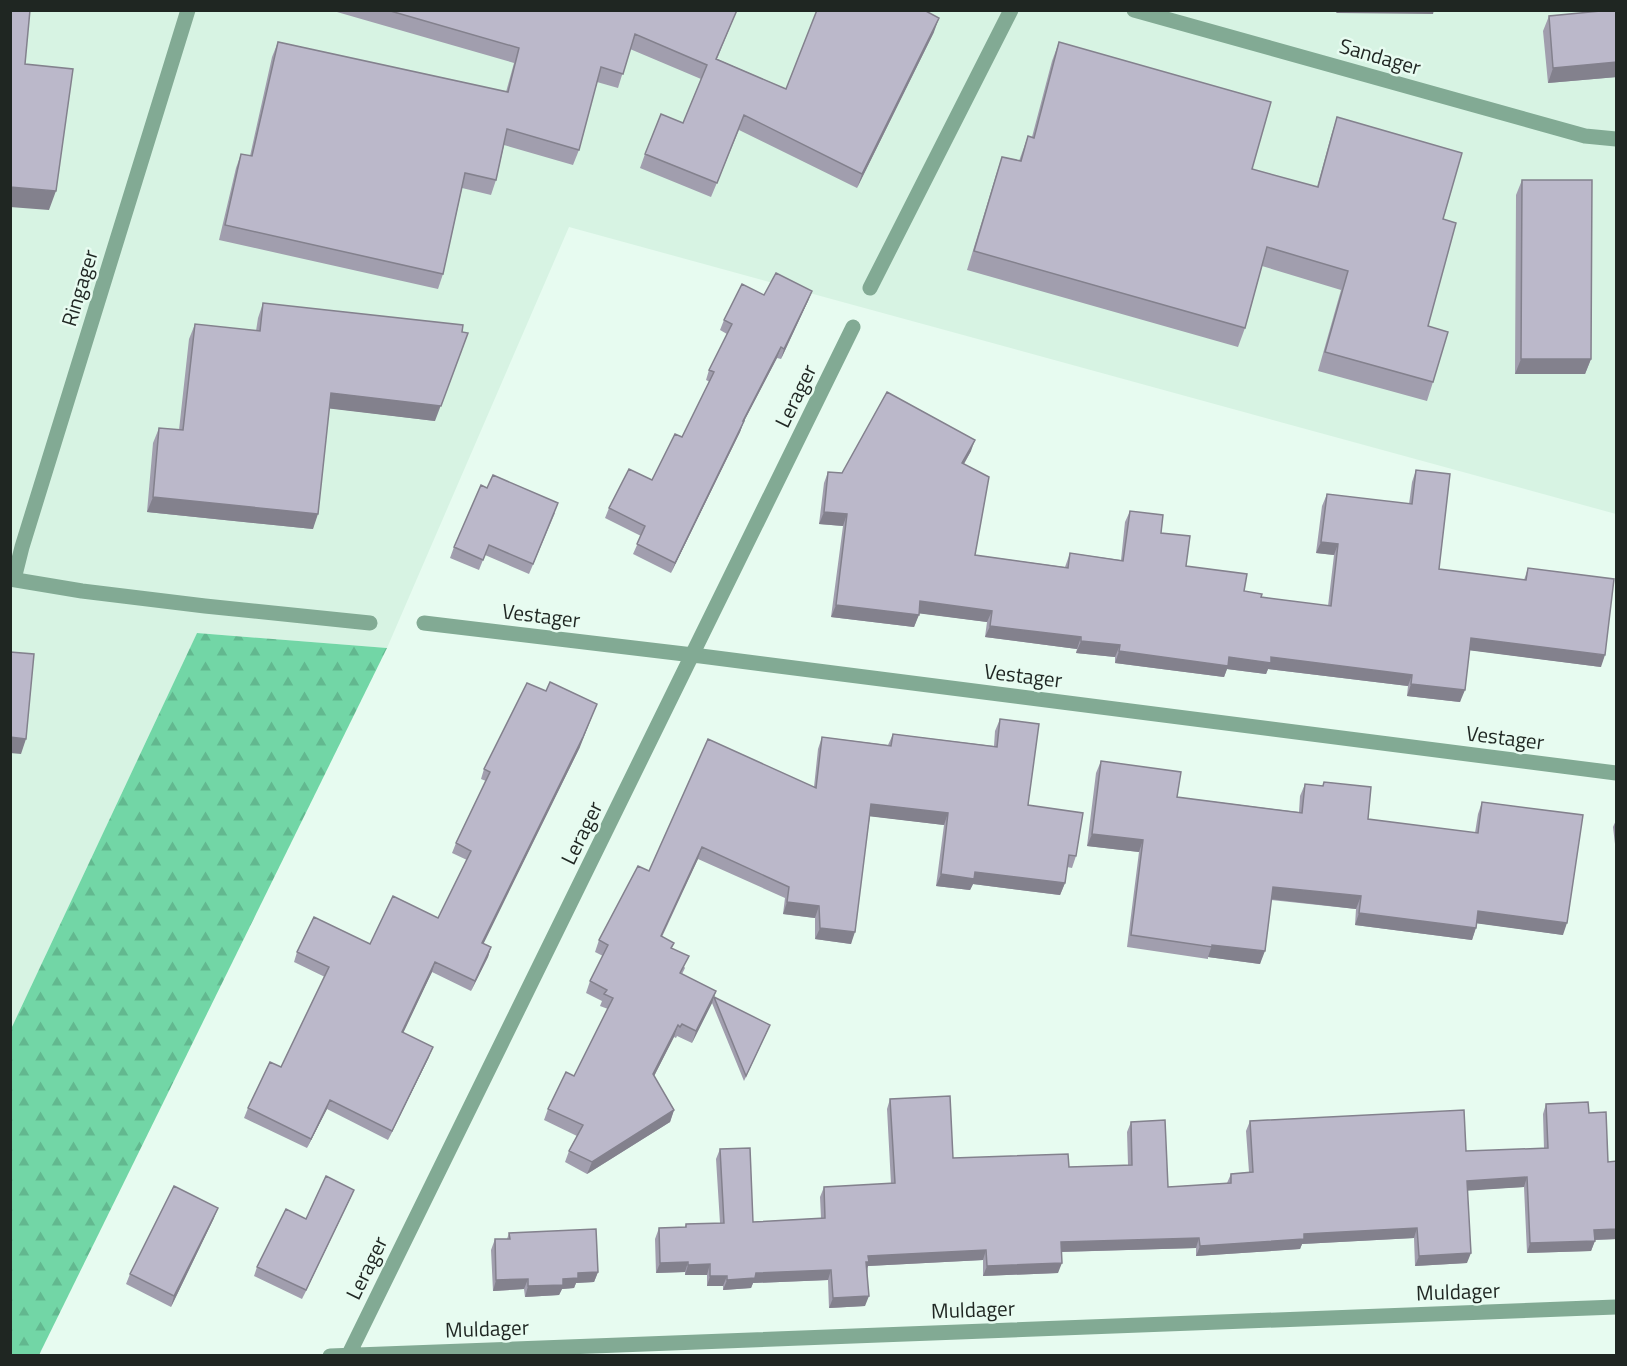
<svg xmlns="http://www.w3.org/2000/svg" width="1627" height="1366" viewBox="0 0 1627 1366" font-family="'Titillium Web',sans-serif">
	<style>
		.built { fill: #d7f3e3 }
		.forest { fill: url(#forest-firs) }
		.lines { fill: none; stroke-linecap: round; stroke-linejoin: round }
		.minor { stroke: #82aa94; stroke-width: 15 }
		.wall { fill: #a19eae }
		.shaded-wall { fill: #83818d }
		.building { fill: #bbb8ca; stroke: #83818d; stroke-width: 1.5 }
		.labels { text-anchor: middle; stroke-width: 5; stroke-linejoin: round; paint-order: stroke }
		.street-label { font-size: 21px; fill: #1f2622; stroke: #e7fbf0 }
	</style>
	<defs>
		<pattern id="forest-firs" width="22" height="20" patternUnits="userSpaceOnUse" patternTransform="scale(1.5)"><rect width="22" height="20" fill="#72d6a6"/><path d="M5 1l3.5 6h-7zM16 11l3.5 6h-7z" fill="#62b88f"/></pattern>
	</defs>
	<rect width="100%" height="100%" fill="#e7fbf0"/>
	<path class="built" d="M11,11H1616V514L569,227L387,648L197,633L11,1029Z"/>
	<path class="forest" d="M197,633L387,648L39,1355H11V1029Z"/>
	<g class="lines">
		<path class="minor" d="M1134,10L1585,136L1616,139
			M870,288L1011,10
			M10,579L82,591L205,606L370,623
			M14,579L22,547L188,10
			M424,623L693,655L1616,773
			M330,1356L1616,1307
			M348,1356L853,327"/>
	</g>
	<path class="wall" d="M330,10H737L717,59L786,89L934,32L857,188L739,130L711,197L640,168L645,154L683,123L701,79L630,49L618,88L597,82L579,150L573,165L504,145L496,180L491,195L462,188L443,274L438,289L219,240L236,168L241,154L250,156L272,57L278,42L506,92L514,63Z
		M1617,10V77L1548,83L1543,31L1549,16Z
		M1059,42L1252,169L1317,187L1331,136L1337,117L1443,219L1428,326L1433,382L1427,401L1318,371L1341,290L1262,266L1245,328L1238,347L967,270L996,175L1002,157L1019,161L1028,136L1032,137L1052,61Z
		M1522,180L1591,359L1585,374H1515L1516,195Z
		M812,291L808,301L781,359L777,358L744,421L740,432L671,573L633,554L641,536L605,518L609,508L652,480L682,437L710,382L706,380L709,370L727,334L720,330L724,320L764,295Z
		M263,303L435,421L329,408L313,529L147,512L153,443L159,428L179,430L189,339L195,324L256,331L258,318Z
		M971,451L964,464L975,555L1065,567L1070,553L1121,560L1125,522L1130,511L1161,533L1186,566L1244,591L1261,597L1328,606L1334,555L1316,553L1322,506L1327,494L1409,504L1412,482L1416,470L1439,569L1524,580L1528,568L1601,667L1470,650L1460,702L1407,696L1408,686L1268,669L1266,674L1227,669L1224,677L1115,663V657L1076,653L1077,649L985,637L987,622L919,613L914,627L831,617L843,526L819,524L824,483L828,472L842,473Z
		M487,488L555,513L529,574L485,555L479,570L450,558L454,547Z
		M1000,719L1028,805L1076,856L1072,868L1067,867L1065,883L1060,895L973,884L970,890L936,886L944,825L870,816L851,944L815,939V918L783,914L785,898L698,859L662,937L674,943L672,948L685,968L682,974L716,991L712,1003L692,1043L677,1036L676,1038L674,1037L654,1076L674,1110L670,1122L587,1174L565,1162L569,1151L577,1136L544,1120L548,1109L574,1076L608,1009L600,1006L602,1001L586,993L590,981L603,956L595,952L599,940L649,871L814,787L818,749L822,737L888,745L893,734L994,746L995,731Z
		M580,747L483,943L491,947L488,957L471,991L432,972L403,1032L429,1057L388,1140L327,1109L307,1148L244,1118L248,1108L281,1067L325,977L294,962L297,952L370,944L438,918L467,860L452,853L456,843L486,781L481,779L484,769Z
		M1101,761L1177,797L1299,812L1300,796L1305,784L1368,819L1475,833L1478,814L1482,802L1563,935L1477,923L1472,940L1355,925L1356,909L1271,900L1260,964L1208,957V959L1127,947L1139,852L1087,846L1096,773Z
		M1617,818V861L1613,827Z
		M714,997L768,1030L744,1081L712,1003Z
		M890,1099L953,1158L1069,1167L1128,1165L1127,1132L1131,1122L1168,1187L1227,1183L1231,1174L1249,1172L1246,1131L1250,1121L1466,1151L1544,1149L1543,1114L1546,1104L1589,1113L1608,1162L1617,1161V1239L1595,1240L1591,1251L1527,1253L1524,1187L1468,1190L1467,1263L1415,1266L1414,1238L1302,1244L1300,1249L1196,1256V1248L1061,1252L1058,1273L983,1276V1260L868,1266L865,1306L829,1308L828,1280L753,1283L751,1288L723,1290V1286H707V1275H685V1272L656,1273L655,1239L659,1228L685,1227L686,1224L720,1223L716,1159L720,1149L753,1222L821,1218L820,1197L824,1187L891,1184L887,1109Z
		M354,1190L350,1199L302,1299L254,1276L257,1267L306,1219Z
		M214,1218L171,1307L126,1284L130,1274Z
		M509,1233L598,1272L594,1282L576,1283L574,1288L562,1289L559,1295L525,1297L524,1289L493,1291L491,1250L495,1239H507Z"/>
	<path class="shaded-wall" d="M1338,10H1434L1433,14L1336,13Z
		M939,18L934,32L857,188L862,174Z
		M1617,62V77L1548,83L1553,68Z
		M10,187L56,191L49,210L10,207Z
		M812,291L808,301L781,359L784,349Z
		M468,333L435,421L325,408L331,393Z
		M781,347L777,358L739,431L743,421Z
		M1521,359H1591L1585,374H1515Z
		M744,421L740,432L671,573L675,563Z
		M975,440L971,451L958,474L962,463Z
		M153,497L318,514L313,529L147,512Z
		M824,512L847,514L843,526L819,524Z
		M1321,542L1338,544L1334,555L1316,553Z
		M920,601L992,611L987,622L916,613Z
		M836,605L919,615L914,627L831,617Z
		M990,626L1081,637L1077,649L985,637Z
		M1471,638L1605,655L1601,667L1467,650Z
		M1081,641L1120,645L1115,657L1076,653Z
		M1119,651L1229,657H1271L1412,675L1408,686L1268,669L1266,674L1227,669L1224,677L1115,663Z
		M1411,684L1465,690L1460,702L1407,696Z
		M593,714L580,747L479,953L482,943Z
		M10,737L26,739L21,754L10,753Z
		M871,804L948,813L944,825L867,816Z
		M1092,834L1143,840L1139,852L1087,846Z
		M702,847L698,859L656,948L661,936Z
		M975,872L1065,883L1060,895L973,884L970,890L936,886L941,874Z
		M1273,887L1361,896L1356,909L1269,899Z
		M787,902L819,906L815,918L783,914Z
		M1478,911L1567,923L1563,935L1474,923Z
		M1359,913L1476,928L1472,940L1355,925Z
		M820,928L855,932L851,944L815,939Z
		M1212,945L1265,951L1260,964L1208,957Z
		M491,947L488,957L471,991L475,981Z
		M435,962L432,972L399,1042L402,1032Z
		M716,991L712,1003L692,1043L696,1031Z
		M678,1025L674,1037L649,1086L653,1074Z
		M433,1047L429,1057L388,1140L392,1131Z
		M330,1100L327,1109L307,1148L311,1139Z
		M674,1110L670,1122L587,1174L592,1162Z
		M1527,1177L1524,1187L1463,1191L1467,1181Z
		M354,1190L350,1199L302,1299L306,1290Z
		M218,1208L214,1218L171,1307L174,1296Z
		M1417,1228L1414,1238L1302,1244L1300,1249L1196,1256L1200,1246L1304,1234Z
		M1617,1229V1239L1591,1240L1594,1230Z
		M1199,1238L1196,1248L1057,1252L1061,1242Z
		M1595,1241L1591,1251L1527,1253L1530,1243Z
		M986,1250L983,1260L868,1266L865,1272H863L868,1256Z
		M1471,1253L1467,1263L1415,1266L1419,1256Z
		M688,1262L685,1272L656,1273L660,1263Z
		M1062,1263L1058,1273L983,1276L987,1266Z
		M710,1264L707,1275H685L688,1265Z
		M831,1270L828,1280L753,1283L751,1288L723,1290L727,1280L756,1273Z
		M598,1272L594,1282L576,1283L574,1288L562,1289L559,1295L525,1297L528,1286L563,1279L578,1273Z
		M710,1276H727L723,1286H707Z
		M528,1279L524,1289L493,1291L496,1280Z
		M869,1296L865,1306L829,1308L833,1298Z"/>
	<path class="building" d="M10,10H30L25,64L73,69L56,191L10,187Z
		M387,10H737L716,59L786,89L817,10H924L939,18L862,174L744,115L717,183L645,154L661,114L683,123L707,65L635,34L623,74L601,67L579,150L507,129L496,180L465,173L443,274L225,225L241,154L252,156L278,42L508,92L519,48Z
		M1611,10H1617V62L1553,68L1549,16Z
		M1059,42L1271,102L1252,169L1318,187L1337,117L1462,153L1443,219L1456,223L1428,326L1448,332L1433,382L1325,352L1348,271L1267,247L1245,328L974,251L1002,157L1021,161L1028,136L1034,138Z
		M1522,180H1592L1591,359H1521Z
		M776,273L812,291L784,349L781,347L743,421H744L675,563L637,544L645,526L609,508L629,469L652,480L675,434L682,437L714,372L709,370L732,324L724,320L742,284L764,295Z
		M263,303L463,325L462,332L468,333L441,406L331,393L318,514L153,497L159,428L183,430L195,324L260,331Z
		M887,392L975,440L962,463L989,477L975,555L1068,568L1070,553L1123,561L1130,511L1163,515L1161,533L1190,536L1186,566L1247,574L1244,591L1262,594L1261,597L1331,606L1338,544L1321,542L1327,494L1412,504L1416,470L1450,474L1439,569L1526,580L1528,568L1614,579L1605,655L1471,638L1465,690L1411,684L1412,675L1271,657V663L1229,657L1228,666L1119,651L1120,645L1081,641V637L990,626L992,611L920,601L919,615L836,605L847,514L824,512L828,472L842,473Z
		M493,475L558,503L533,564L489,545L483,560L454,547L481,485L487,488Z
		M10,652L34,654L26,739L10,737Z
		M550,682L597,704L583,737L482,943L491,947L475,981L435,962L402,1032L433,1047L392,1131L330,1100L311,1139L248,1108L270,1062L281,1067L329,967L297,952L314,917L370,944L393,896L438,918L471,851L456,843L490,772L484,769L527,683L546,691Z
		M1000,719L1039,724L1028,805L1083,813L1076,856L1069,855L1065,883L975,872L974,879L941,874L948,813L871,804L855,932L820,928L819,906L787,902L789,887L702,847L661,936L674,943L671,948L689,956L680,973L716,991L696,1031L682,1024L680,1027L678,1025L653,1074L674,1110L592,1162L569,1151L583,1125L548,1109L566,1072L574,1076L613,998L604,994L607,990L590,981L608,945L599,940L638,866L649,871L708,739L816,788L822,737L891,746L893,734L997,747Z
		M1101,761L1181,772L1177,797L1302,813L1305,784L1323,786L1324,782L1371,787L1368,819L1478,833L1482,802L1583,815L1567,923L1478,911L1476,928L1359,913L1361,896L1273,887L1265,951L1212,945V947L1131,935L1143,840L1092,834Z
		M714,997L770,1025L746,1076Z
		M950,1096L953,1158L1068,1154L1069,1167L1132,1165L1131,1122L1165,1120L1168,1187L1231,1183V1174L1253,1172L1250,1121L1464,1110L1466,1151L1548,1148L1546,1104L1588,1102L1589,1113L1606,1112L1608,1162L1617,1161V1229L1594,1230L1595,1241L1530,1243L1527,1177L1467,1181L1471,1253L1419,1256L1417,1228L1304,1234V1239L1200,1246L1199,1238L1061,1242L1062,1263L987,1266L986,1250L868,1256L869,1262H866L869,1296L833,1298L831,1270L756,1273L755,1278L727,1280V1276H710V1264L688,1265V1262L660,1263L659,1228L686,1227V1224L724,1223L720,1149L750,1148L753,1222L825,1218L824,1187L895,1183L890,1099Z
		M326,1176L354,1190L306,1290L257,1267L286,1209L306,1219Z
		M174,1186L218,1208L174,1296L130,1274Z
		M596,1229L598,1272L578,1273V1278L563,1279V1285L528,1286V1279L496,1280L495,1239H510L509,1233Z"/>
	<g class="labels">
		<g class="street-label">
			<text transform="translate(1380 57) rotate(16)" y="7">Sandager</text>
			<text transform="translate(80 288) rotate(-73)" y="7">Ringager</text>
			<text transform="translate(796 396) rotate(-64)" y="7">Lerager</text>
			<text transform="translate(541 616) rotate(7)" y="7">Vestager</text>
			<text transform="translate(1023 676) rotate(7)" y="7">Vestager</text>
			<text transform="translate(1505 738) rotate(7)" y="7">Vestager</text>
			<text transform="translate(582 833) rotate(-64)" y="7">Lerager</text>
			<text transform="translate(367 1268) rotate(-64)" y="7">Lerager</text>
			<text transform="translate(1458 1292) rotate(-2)" y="7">Muldager</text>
			<text transform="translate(973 1310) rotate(-2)" y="7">Muldager</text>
			<text transform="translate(487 1329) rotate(-2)" y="7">Muldager</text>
		</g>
	</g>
	<rect width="1627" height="1366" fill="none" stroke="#1f2622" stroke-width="24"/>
</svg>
